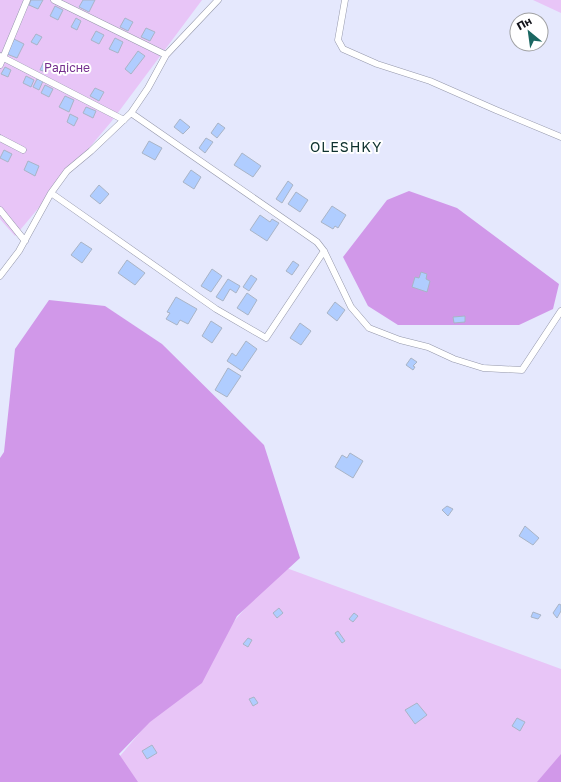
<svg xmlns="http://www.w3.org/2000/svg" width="561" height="782" viewBox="0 0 561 782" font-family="'Golos Text',sans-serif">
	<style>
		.green { fill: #e8c5f7 }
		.forest { fill: #d198e9 }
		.building { fill: #b0cdff; stroke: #a9b4c6 }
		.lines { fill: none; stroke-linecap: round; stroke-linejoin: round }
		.minor-casing { stroke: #9497aa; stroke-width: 7 }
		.minor { stroke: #fff; stroke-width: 6 }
		.labels { text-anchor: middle; stroke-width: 4; stroke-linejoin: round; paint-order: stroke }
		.park-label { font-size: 12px; fill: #75308e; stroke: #fff }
		.quarter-label { font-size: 14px; letter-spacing: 1px; fill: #0f322f; stroke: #fff }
	</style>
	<rect width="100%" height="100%" fill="#e5e8fd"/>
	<path class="green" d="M0,0H202L111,122L15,236L0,219Z
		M533,0H561V13Z
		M281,566L561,669V782H98Z"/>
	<path class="forest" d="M409,191L457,208L559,284L553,309L519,325H398L368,306L343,257L387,200Z
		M49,300L105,306L162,344L264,445L300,558L237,616L202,683L150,722L119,754L138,782H0V458L4,452L15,349Z
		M561,754V782H537Z"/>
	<path class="building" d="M31,0H43L38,9L29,5Z
		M83,0H95L89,12L79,7Z
		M55,6L63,10L58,20L50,16Z
		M76,18L81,21L77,30L71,27Z
		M125,18L133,22L128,31L120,27Z
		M146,28L155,32L150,41L141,37Z
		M96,31L104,35L99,44L91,40Z
		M36,34L42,37L37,45L31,42Z
		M115,38L123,42L118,53L109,49Z
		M14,39L24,44L17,58L7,54Z
		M138,51L145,56L131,74L125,69Z
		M44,61L50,64L46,72L40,70Z
		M5,67L11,70L8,77L1,74Z
		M26,76L34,80L31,87L23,83Z
		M37,79L43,81L39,90L33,87Z
		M45,85L53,89L49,97L41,93Z
		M95,88L104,92L99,101L90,96Z
		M65,96L74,100L69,112L59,107Z
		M86,107L96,111L93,118L83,113Z
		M70,114L78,118L74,126L67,122Z
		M180,119L190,127L183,134L174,127Z
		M218,123L225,128L217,138L211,133Z
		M206,138L213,142L205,153L199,148Z
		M149,141L162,148L155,160L142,153Z
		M4,150L12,154L8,162L0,158Z
		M242,153L261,166L253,177L234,165Z
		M28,161L39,166L35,176L24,170Z
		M191,170L201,177L194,189L183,182Z
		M288,181L293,185L282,203L276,199Z
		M99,185L109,194L100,204L90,196Z
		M296,192L308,200L300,212L288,204Z
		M332,206L346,215L338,228L335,226L333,229L321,222Z
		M260,215L270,222L272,219L279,223L267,241L250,230Z
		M81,242L92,249L82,263L71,255Z
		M127,260L145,273L135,285L118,273Z
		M293,261L299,265L292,275L286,271Z
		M212,269L222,276L211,292L201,286Z
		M421,272L427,274L426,279L430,281L427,292L412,287L415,277L419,278Z
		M251,275L257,279L249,291L243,287Z
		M228,279L240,286L236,293L230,289L223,301L216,297Z
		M247,293L257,300L248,315L237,308Z
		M176,297L197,309L188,324L180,320L177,325L166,319L170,313L167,312Z
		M335,302L345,310L337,321L327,313Z
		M465,316V322L454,323L453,317Z
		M211,321L222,328L212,343L202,336Z
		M300,323L311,331L301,345L290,338Z
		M246,341L257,349L242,371L227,361L232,353L236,356Z
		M411,358L417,362L413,366L415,367L413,370L406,365Z
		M228,368L241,376L227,397L215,390Z
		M350,453L363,461L353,478L335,467L342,455L347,458Z
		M447,506L453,509L448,516L442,510Z
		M525,526L539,538L533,545L519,536Z
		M559,604L561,605V611L557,618L553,613Z
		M279,608L283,613L277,618L273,613Z
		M533,612L541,615L538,619L531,617Z
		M354,613L358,616L353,622L349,619Z
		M338,631L345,641L342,643L335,633Z
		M248,638L252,640L248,647L243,644Z
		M254,697L258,703L253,706L249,699Z
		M417,703L427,715L415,724L405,710Z
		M517,718L525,722L520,731L512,726Z
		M152,745L157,753L147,759L142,751Z"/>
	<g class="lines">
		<defs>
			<path id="minor" d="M54,0L166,55
				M345,0L338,40L343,49L377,64L430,81L496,110L561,137
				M0,56L124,120
				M0,65L27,0
				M131,113L317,242L324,251L351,307L369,328L400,340L428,347L454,359L483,368L522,370L561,311
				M0,138L23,150
				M51,193L216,309L266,338L324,251
				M0,210L25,241
				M0,276L19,251L51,193L67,171L91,151L131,113L148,88L166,55L218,0"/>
		</defs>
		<use href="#minor" class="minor-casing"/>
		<use href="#minor" class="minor"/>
	</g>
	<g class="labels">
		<g class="park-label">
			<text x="67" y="72">Радісне</text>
		</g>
		<g class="quarter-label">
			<text x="346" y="152">OLESHKY</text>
		</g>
	</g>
	<g transform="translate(529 32) rotate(331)"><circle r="19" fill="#ffffff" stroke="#a0a1a3"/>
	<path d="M0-3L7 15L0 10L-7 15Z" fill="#1b6762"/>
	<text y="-6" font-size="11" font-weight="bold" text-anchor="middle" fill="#12131a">Пн</text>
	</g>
</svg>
